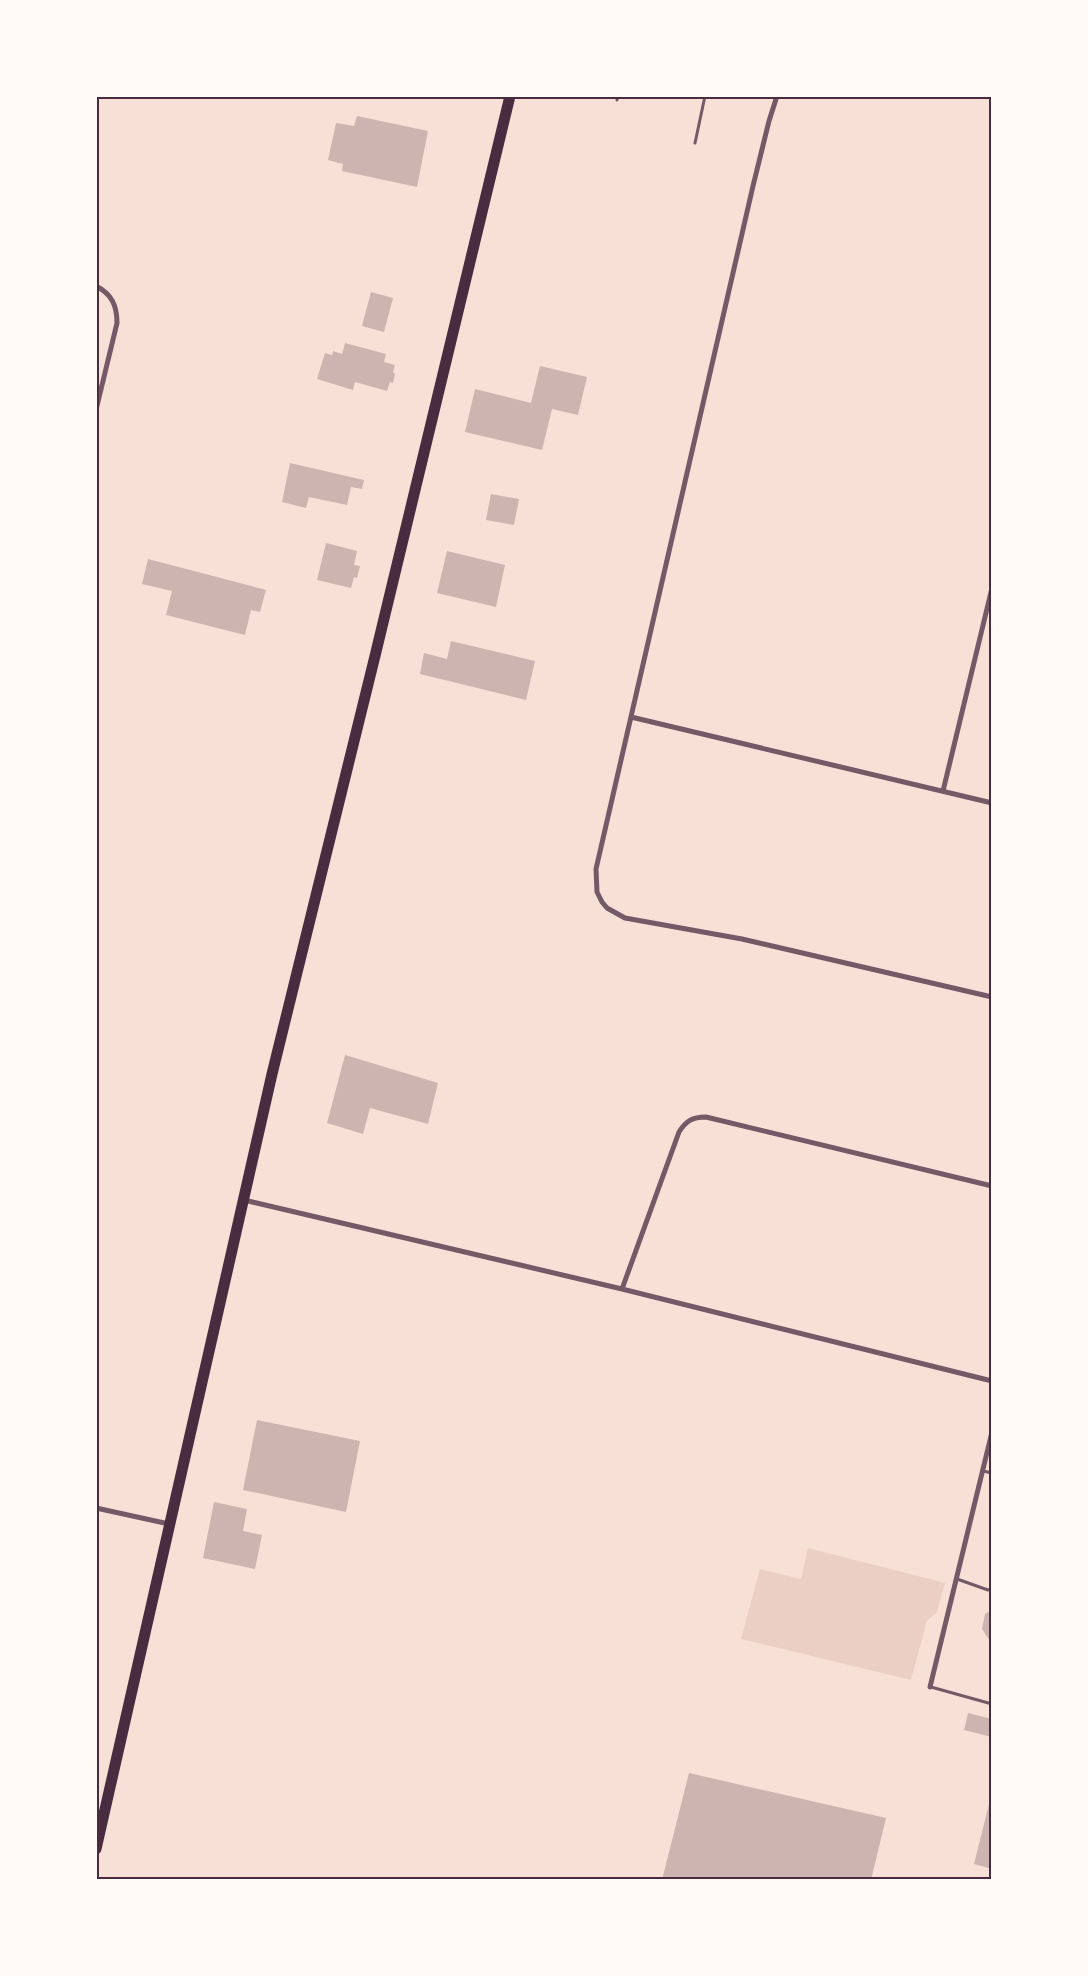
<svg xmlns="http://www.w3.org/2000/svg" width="1088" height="1976" viewBox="0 0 1088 1976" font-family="Poppins,sans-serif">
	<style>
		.green { fill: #ebcfc5 }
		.building { fill: #ccb4b1 }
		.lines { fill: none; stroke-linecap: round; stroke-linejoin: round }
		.service { stroke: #755966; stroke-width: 3 }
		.minor { stroke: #755966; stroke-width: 5 }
		.primary { stroke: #4a2c40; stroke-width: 11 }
		.neatline { fill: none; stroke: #4a2c40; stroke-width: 2 }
	</style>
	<rect width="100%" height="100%" fill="#f7e1d7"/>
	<path class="green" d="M808,1548L945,1583L937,1612L927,1621L911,1680L741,1639L760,1569L801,1579Z"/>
	<path class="building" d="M357,116L428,131L417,187L342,171L343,164L328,160L336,123L354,126Z
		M371,292L393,298L384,332L362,326Z
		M345,343L386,354L384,362L395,365L393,372L395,374L393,383L390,382L387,391L355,382L353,390L317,379L325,353L332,355L333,351L342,354Z
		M540,366L587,377L578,415L552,409L542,450L465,432L475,389L531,403Z
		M290,463L364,480L362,489L351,487L347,505L309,497L306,508L282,502Z
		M491,494L519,499L514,525L486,520Z
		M326,543L357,551L354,565L360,566L357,578L354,577L351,588L317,580Z
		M447,551L505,565L496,607L437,593Z
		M148,559L266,590L260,612L251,610L245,635L166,615L172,591L142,584Z
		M451,641L535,661L526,700L420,674L424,653L447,659Z
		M345,1055L438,1083L428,1124L370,1108L363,1134L327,1123Z
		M257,1420L360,1441L346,1512L243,1490Z
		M214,1502L247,1509L243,1531L262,1535L255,1569L203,1558Z
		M992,1610V1644L982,1629L985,1614Z
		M968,1713L992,1719V1737L964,1730Z
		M689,1773L886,1818L871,1880H662Z
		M991,1796H992V1869L974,1864Z"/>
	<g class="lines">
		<path class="service" d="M617,100L618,96
			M695,143L705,96
			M983,1471L992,1473
			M957,1579L988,1590L992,1588
			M931,1687L992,1704"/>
		<path class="minor" d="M777,96L769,121L753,186L596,869L597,892L602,902L607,908L625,918L742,939L992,997
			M96,286C112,294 117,306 117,323L96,410
			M631,717L992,803
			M943,791L992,588
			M244,1200L622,1289L992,1381
			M622,1289L679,1132C686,1121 692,1117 706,1117L992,1186
			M96,1508L169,1524
			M930,1687L992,1432"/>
		<path class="primary" d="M96,1849L272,1074L375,656L510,96"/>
	</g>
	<rect width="1088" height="1976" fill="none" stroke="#fffaf5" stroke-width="195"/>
	<rect x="98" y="98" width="892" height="1780" class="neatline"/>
</svg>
